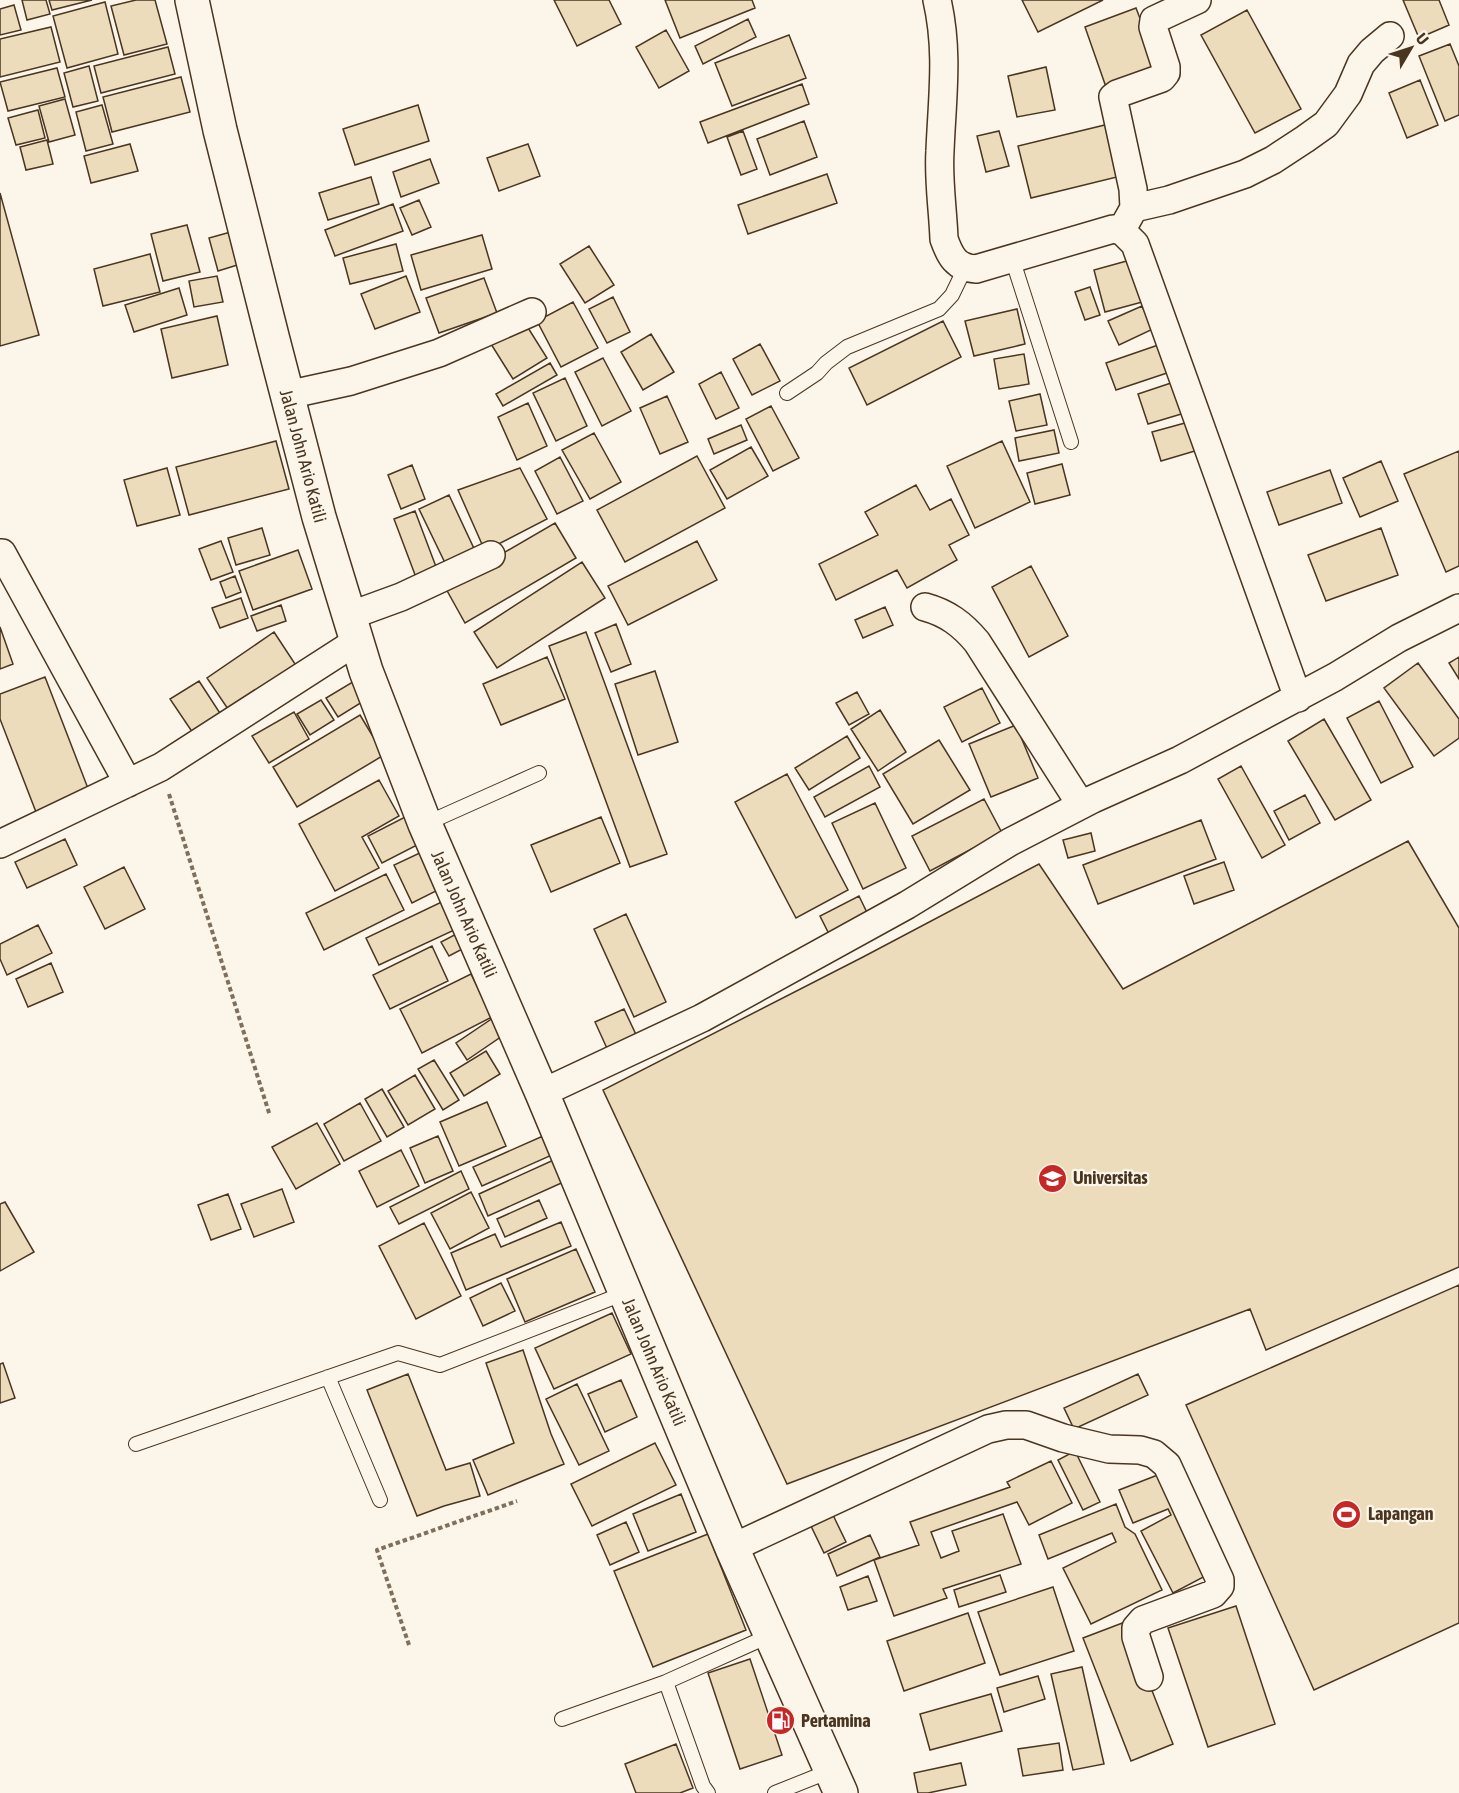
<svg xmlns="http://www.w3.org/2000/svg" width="1459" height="1793" viewBox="0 0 1459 1793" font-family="'Asap Condensed',sans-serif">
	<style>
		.building { fill: #ecdcbc; stroke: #4a3520; stroke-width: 1.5 }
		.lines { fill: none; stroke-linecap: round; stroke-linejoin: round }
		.lane-casing { stroke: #4a3520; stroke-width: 16 }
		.street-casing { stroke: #4a3520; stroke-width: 30 }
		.primary-casing { stroke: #4a3520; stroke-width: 36 }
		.path { stroke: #7f6f5c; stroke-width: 4; stroke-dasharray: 4.5 3; stroke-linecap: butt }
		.lane { stroke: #fbf6e9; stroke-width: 14 }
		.street { stroke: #fbf6e9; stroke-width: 27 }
		.primary { stroke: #fbf6e9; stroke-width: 33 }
		.labels { text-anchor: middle; stroke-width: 4.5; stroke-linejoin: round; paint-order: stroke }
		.street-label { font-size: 18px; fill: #4a3520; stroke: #fbf6e9 }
		.poi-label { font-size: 18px; font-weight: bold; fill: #4a3520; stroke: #fbf6e9; text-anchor: start }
	</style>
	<rect width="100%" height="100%" fill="#fbf6e9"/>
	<path class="building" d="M22,0H46L50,14L27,20Z
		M49,0H92L52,10Z
		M136,0H155L167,44L124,55L111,6Z
		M554,0H609L621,24L577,46Z
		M665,0H752L755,8L680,38Z
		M1022,0H1103L1038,32Z
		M1403,0H1439L1449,25L1419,38Z
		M105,2L118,54L67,68L53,16Z
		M14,5L21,30L0,35V9Z
		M1136,8L1159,68L1106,87L1085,27Z
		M1247,10L1301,109L1255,133L1201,35Z
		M748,19L756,37L703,64L695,46Z
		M51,27L60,62L0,77V39Z
		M666,30L689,71L659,88L636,47Z
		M789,35L806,78L732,106L715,63Z
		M1450,44L1459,66V115L1445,121L1419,56Z
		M168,47L175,74L101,93L94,66Z
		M89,66L98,101L73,107L64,73Z
		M1046,67L1055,110L1017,117L1008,76Z
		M57,68L65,97L8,111L0,82Z
		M181,77L190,112L112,132L103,97Z
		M1420,80L1438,125L1407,138L1389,93Z
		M802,84L809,104L708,143L700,122Z
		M65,99L75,135L49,142L39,106Z
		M102,105L113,144L86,151L76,112Z
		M418,105L429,141L355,165L343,129Z
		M38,110L45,138L16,145L8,118Z
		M804,121L817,157L770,175L757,139Z
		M1109,124L1121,176L1031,198L1018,146Z
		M743,131L757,169L741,175L727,137Z
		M999,131L1009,166L986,172L977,136Z
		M47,140L53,164L26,170L20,147Z
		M130,144L138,171L91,183L84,156Z
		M528,144L540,176L499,191L487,158Z
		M430,159L439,183L401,197L393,172Z
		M827,174L837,203L748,234L738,205Z
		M371,177L379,204L328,220L319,193Z
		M0,193L39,335L0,346Z
		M419,200L431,227L412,235L400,208Z
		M393,204L403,231L335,256L325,230Z
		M187,225L200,272L163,281L151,234Z
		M238,230L247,262L218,271L209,238Z
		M482,235L492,269L421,290L411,255Z
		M396,244L403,271L350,284L343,258Z
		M589,246L614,285L585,303L560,264Z
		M150,254L160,292L103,306L94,269Z
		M1134,259L1146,301L1105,312L1094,270Z
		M217,276L223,302L194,307L189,281Z
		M406,276L420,312L375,329L361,294Z
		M484,278L497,313L439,333L426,298Z
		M1090,287L1100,315L1085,320L1075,292Z
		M179,288L187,315L134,332L125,305Z
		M613,297L630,332L607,343L589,309Z
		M573,302L598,348L561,367L537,321Z
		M1142,306L1153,329L1119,345L1108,321Z
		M1017,309L1025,344L974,356L965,321Z
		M217,316L228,365L172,378L161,329Z
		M943,321L961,357L867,405L849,368Z
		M525,323L547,358L513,379L491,344Z
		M651,334L674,372L643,390L621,352Z
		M1164,343L1173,371L1116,390L1106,363Z
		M760,344L780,381L752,395L733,359Z
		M1024,354L1029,384L999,389L994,359Z
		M603,358L631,411L602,426L575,372Z
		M550,363L557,375L503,406L496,394Z
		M721,372L739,408L716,419L699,384Z
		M565,378L587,426L556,441L533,393Z
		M1177,381L1188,412L1148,424L1138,394Z
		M1040,394L1047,425L1016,431L1009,401Z
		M667,396L688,442L660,454L640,408Z
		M528,403L547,446L517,460L498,417Z
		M771,406L799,458L773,471L746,419Z
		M1196,420L1205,448L1161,461L1152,432Z
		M741,425L747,440L714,454L708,439Z
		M1054,430L1059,453L1019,461L1015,438Z
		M594,433L621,482L590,499L562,450Z
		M276,441L289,489L189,515L176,467Z
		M1002,441L1030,502L975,528L947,466Z
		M751,447L768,476L727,499L710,470Z
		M1459,451V566L1446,572L1404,474Z
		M697,456L725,508L625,562L597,510Z
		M560,457L583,501L557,514L535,471Z
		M1381,461L1398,501L1360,517L1343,478Z
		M1062,464L1070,495L1035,504L1027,473Z
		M412,465L425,499L401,509L388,475Z
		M167,468L180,515L137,526L124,480Z
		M520,468L547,519L485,551L458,490Z
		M1330,470L1342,503L1279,525L1267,492Z
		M916,485L930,510L951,499L969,535L949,545L957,560L907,588L897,570L836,600L819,564L878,535L865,512Z
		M449,495L477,555L448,569L419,509Z
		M415,511L438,572L417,580L394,519Z
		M555,523L576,558L465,623L445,587Z
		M262,528L270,555L236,565L228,538Z
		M1381,528L1398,575L1326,601L1308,555Z
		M221,541L233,572L211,580L199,549Z
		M697,541L717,580L628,625L608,586Z
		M298,550L312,589L253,610L239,571Z
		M582,562L605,598L497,668L474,632Z
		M1031,566L1068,636L1029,657L992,587Z
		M235,576L241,592L226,598L220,582Z
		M241,598L248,618L220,628L212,608Z
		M281,605L286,621L257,631L251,616Z
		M885,607L893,625L863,638L855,620Z
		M616,624L631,664L611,672L595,633Z
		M0,627L13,664L0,669Z
		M274,632L299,670L232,715L207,678Z
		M586,632L667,854L630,867L549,646Z
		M547,657L565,699L501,725L483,684Z
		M1459,657V679L1449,663Z
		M1418,663L1459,719V738L1434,756L1384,688Z
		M655,671L678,742L638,755L615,684Z
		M45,677L89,791L36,812L0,719V694Z
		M356,680L367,699L338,717L326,698Z
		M199,681L227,724L199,742L170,699Z
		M982,688L1000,723L962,742L944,707Z
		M857,692L869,714L849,725L836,703Z
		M321,700L334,720L310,735L297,714Z
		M1379,701L1413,767L1381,783L1347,718Z
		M880,710L906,752L878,771L851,729Z
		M294,712L309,739L269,763L252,736Z
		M360,715L384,755L297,807L273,767Z
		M1324,719L1371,800L1335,820L1288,741Z
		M1016,725L1038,778L991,797L969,744Z
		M847,736L860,758L809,790L795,768Z
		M939,740L970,790L913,824L883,774Z
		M869,766L880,787L825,817L814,797Z
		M1241,766L1285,845L1262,858L1218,779Z
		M787,774L848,890L796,918L735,802Z
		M379,780L399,816L362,837L379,868L335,891L299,824Z
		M1305,795L1320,823L1289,840L1274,811Z
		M984,799L1002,833L930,871L912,836Z
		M875,803L906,868L863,889L832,823Z
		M409,815L423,842L382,863L368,836Z
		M601,817L620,863L551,892L531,845Z
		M1201,820L1216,859L1098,904L1083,865Z
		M1091,833L1095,851L1068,858L1063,840Z
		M65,839L77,865L27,888L15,862Z
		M1408,841L1459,928V1267L1266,1350L1250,1309L787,1484L603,1090L863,957L1039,864L1123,989Z
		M424,851L442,888L412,903L394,865Z
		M1224,862L1234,890L1194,904L1184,876Z
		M124,867L145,909L105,929L84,887Z
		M386,874L404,910L324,950L306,913Z
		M859,896L872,923L833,942L820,916Z
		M450,898L463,926L379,965L366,938Z
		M626,914L666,1002L634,1017L594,929Z
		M38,925L52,953L7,975L0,959V944Z
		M462,931L470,945L449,956L441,942Z
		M432,946L448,981L390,1009L373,975Z
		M51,963L63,992L28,1007L16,979Z
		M471,974L492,1017L422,1053L400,1009Z
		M624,1009L639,1041L610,1055L595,1022Z
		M493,1018L505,1034L467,1060L456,1043Z
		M486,1051L500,1074L464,1096L450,1073Z
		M434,1060L459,1100L443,1110L418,1069Z
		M415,1075L435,1109L408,1125L388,1091Z
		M382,1089L404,1127L387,1137L365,1099Z
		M487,1102L506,1146L459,1166L440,1122Z
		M360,1103L381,1141L344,1161L324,1124Z
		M317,1123L340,1164L296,1189L272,1147Z
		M438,1136L453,1171L425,1183L410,1148Z
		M543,1136L552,1155L482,1186L473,1167Z
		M401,1150L419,1186L377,1207L359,1171Z
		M558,1158L568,1180L488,1216L479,1194Z
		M461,1171L469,1189L399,1224L390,1207Z
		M282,1189L294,1222L254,1237L241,1204Z
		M471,1192L489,1228L450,1249L431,1213Z
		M228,1194L241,1229L211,1240L198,1205Z
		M539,1200L547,1218L505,1237L497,1219Z
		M5,1202L34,1252L0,1271V1204Z
		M561,1222L571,1246L466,1290L451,1253L495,1234L501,1247Z
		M424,1223L461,1296L416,1319L379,1246Z
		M576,1249L595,1292L525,1322L507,1279Z
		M501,1283L515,1311L483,1326L470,1298Z
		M1459,1285V1623L1314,1690L1186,1405Z
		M612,1313L631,1354L554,1389L535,1348Z
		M523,1350L551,1434L564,1464L488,1495L473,1460L514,1443L486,1363Z
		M3,1363L15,1398L0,1403V1364Z
		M408,1374L446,1470L470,1463L480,1496L444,1506L417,1516L367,1390Z
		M1138,1374L1148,1395L1074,1429L1064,1408Z
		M621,1380L637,1417L605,1432L588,1394Z
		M577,1384L609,1451L579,1465L546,1399Z
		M655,1443L676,1485L592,1526L571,1484Z
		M1075,1451L1100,1502L1083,1510L1058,1460Z
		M1051,1461L1072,1503L1029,1525L1017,1502L931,1532L941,1558L959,1551L952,1531L1003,1514L1021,1564L943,1589L947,1598L894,1616L874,1560L919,1545L910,1522L1010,1487L1007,1482Z
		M1168,1471L1213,1572L1173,1593L1141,1531L1171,1515L1168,1509L1133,1523L1119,1490Z
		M681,1494L696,1532L648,1551L633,1514Z
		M1116,1504L1125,1527L1135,1534L1162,1590L1091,1624L1063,1568L1116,1542L1112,1533L1048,1559L1039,1535Z
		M833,1515L846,1542L824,1553L811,1526Z
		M626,1522L639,1552L610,1565L597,1535Z
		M708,1534L746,1630L653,1667L614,1571Z
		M870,1535L880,1557L837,1576L828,1554Z
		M1000,1575L1006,1592L959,1607L954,1590Z
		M868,1576L877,1601L848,1610L840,1587Z
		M1053,1587L1074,1651L1000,1675L978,1612Z
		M1236,1606L1275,1724L1208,1747L1168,1628Z
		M968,1613L985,1663L904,1691L887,1641Z
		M1125,1622L1173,1744L1131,1761L1083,1638Z
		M750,1659L782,1755L740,1769L708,1673Z
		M1082,1667L1104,1764L1073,1770L1051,1674Z
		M1038,1676L1045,1699L1004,1712L997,1688Z
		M991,1694L1002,1731L930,1750L920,1714Z
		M1059,1743L1063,1770L1023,1776L1018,1749Z
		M676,1744L693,1788L680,1793H636L625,1764Z
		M961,1763L966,1785L928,1793H918L914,1773Z"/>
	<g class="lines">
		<defs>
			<path id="lane" d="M1012,258L1071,442
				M787,393L817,373L826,363L847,347L939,309L952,295L965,268
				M425,824L539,773
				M328,1377L380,1500
				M136,1444L398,1353L440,1365L625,1293
				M666,1682L703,1786L708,1793
				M562,1719L666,1682L771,1635
				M775,1793L825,1773L829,1766"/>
			<path id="street" d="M937,0C949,52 942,99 940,151C938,180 943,210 944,239C950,256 956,268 976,269L1113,229L1122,231L1135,244L1298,698
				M1134,208L1169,200L1245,174L1273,160L1305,139L1326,124L1348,94L1361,64L1372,51L1390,36
				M1125,224L1134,208L1133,189L1113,97L1117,94L1162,78L1166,73V67L1153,27L1154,20L1197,0
				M287,395L351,381L439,353L532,312
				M2,553L128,783
				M925,607C947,613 962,624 977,642L1081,805
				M349,616L401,597L491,555
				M0,844L161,767L357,641
				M542,1093L702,1018L907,905L1010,842L1093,799L1180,760L1335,677L1399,638L1459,608
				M732,1548L988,1429L1006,1425H1026L1063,1438L1109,1449L1140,1450L1154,1454L1167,1465L1220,1580V1586L1213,1594L1143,1620L1136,1628V1637L1149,1677"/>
			<path id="primary" d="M192,0L220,130L273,340L319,517L366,671L425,824L542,1093L732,1548L841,1793"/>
		</defs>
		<use href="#lane" class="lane-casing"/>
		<use href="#street" class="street-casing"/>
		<use href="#primary" class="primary-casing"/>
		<path class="path" d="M169,794L270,1116
			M409,1645L377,1550L517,1501"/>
		<use href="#lane" class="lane"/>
		<use href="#street" class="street"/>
		<use href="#primary" class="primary"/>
	</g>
	<defs>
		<symbol id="university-disc" viewBox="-11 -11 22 22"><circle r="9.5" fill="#c62828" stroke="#fbf6e9"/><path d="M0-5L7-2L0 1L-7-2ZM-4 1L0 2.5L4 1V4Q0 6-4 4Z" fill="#fff"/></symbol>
		<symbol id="stadium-disc" viewBox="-11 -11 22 22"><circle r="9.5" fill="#c62828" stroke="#fbf6e9"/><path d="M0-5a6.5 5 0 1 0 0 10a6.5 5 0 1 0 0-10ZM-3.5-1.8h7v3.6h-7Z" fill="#fff"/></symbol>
		<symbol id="fuel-disc" viewBox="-11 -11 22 22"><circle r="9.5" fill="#c62828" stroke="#fbf6e9"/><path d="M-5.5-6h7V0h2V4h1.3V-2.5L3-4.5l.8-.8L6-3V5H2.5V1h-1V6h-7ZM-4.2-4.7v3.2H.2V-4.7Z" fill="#fff"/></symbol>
	</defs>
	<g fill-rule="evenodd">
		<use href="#university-disc" x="1036" y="1162" width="33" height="33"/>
		<use href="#stadium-disc" x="1330" y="1498" width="33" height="33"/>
		<use href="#fuel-disc" x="764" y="1704" width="33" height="33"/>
	</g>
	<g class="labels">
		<g class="street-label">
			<text transform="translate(303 456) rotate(75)" y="6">Jalan John Ario Katili</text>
			<text transform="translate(464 914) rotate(66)" y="6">Jalan John Ario Katili</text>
			<text transform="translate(654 1362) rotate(67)" y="6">Jalan John Ario Katili</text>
		</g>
		<g class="poi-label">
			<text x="1073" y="1184">Universitas</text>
			<text x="1368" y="1520">Lapangan</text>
			<text x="801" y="1727">Pertamina</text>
		</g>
	</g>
	<g transform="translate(1411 48) rotate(51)" stroke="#fbf6e9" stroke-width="4.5" paint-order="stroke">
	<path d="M0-4.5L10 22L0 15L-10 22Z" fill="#4a3520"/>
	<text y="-9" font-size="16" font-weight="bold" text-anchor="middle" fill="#4a3520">U</text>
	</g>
</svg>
